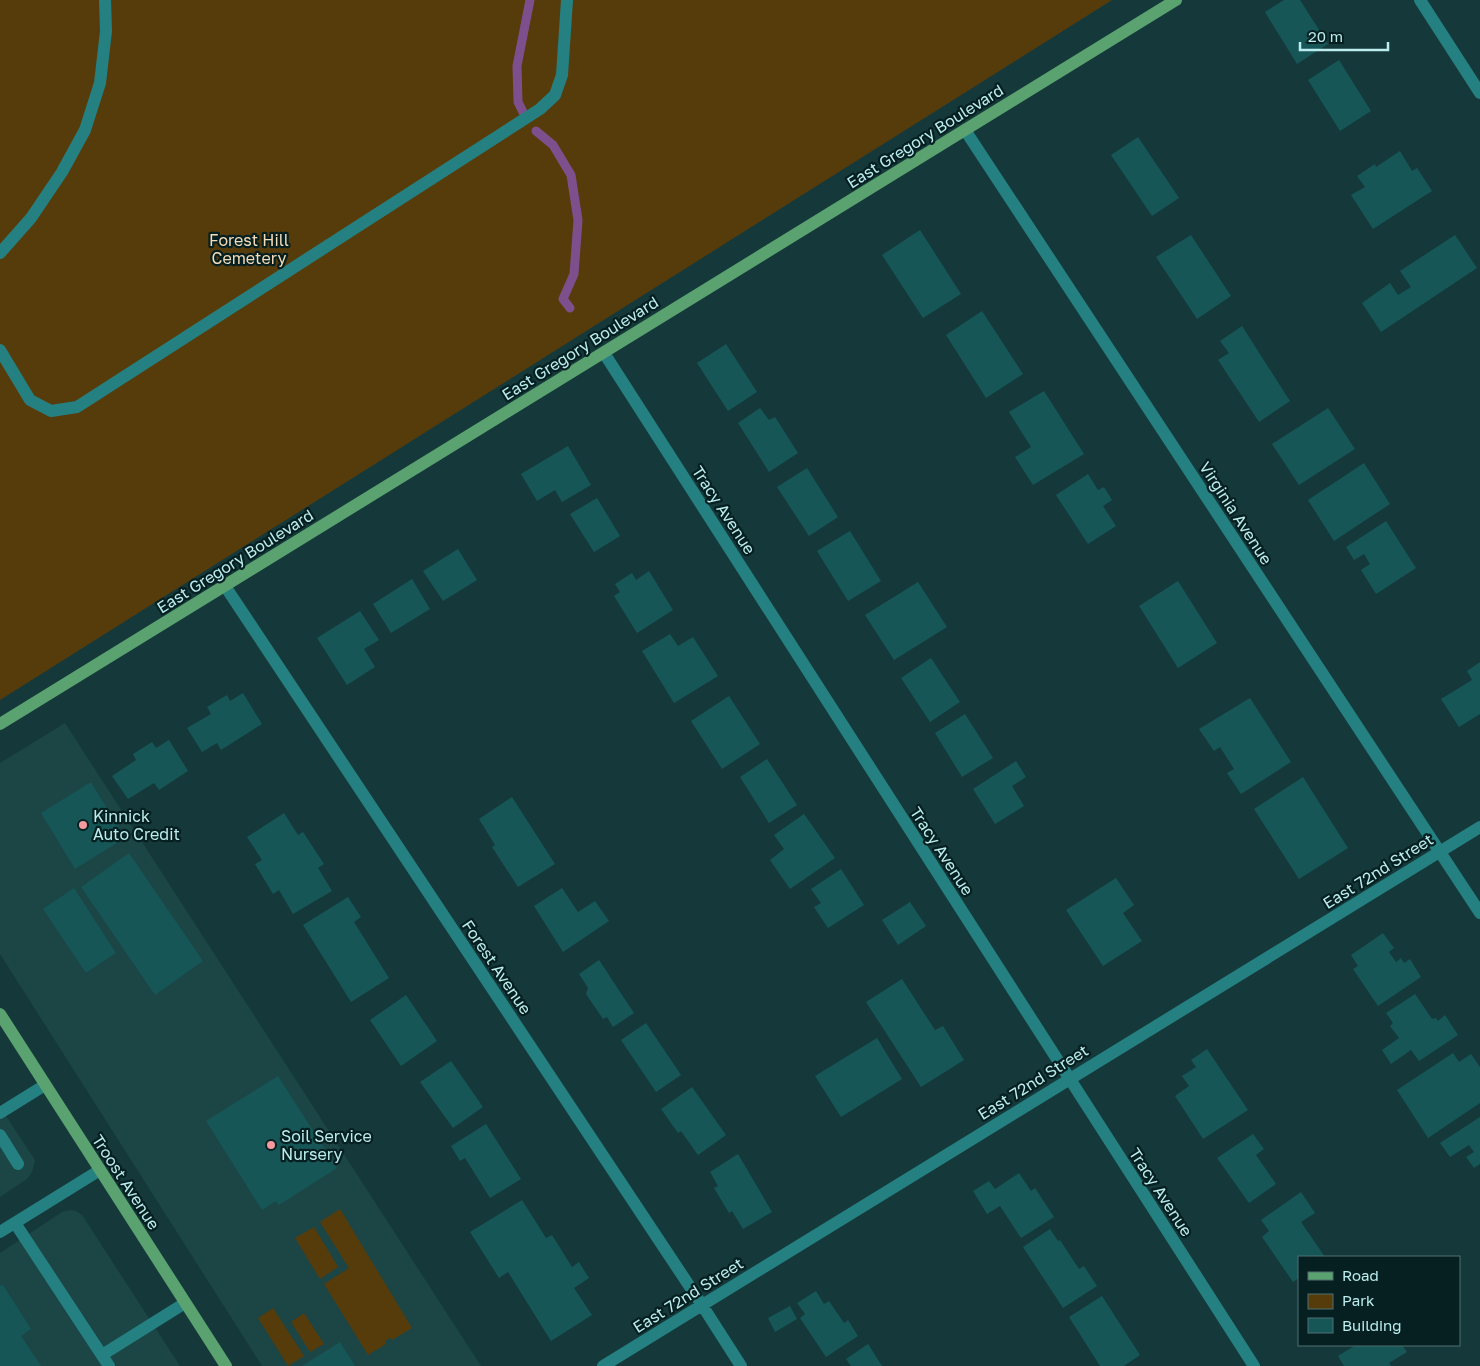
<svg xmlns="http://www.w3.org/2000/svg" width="1480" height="1366" viewBox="0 0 1480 1366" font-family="'Golos Text',sans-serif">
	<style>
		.built { fill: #1c4546 }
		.green { fill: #573c0b }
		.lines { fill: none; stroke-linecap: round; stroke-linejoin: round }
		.stream { stroke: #7d508d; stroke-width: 9 }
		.building { fill: #165657 }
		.minor { stroke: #258082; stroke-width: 12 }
		.major { stroke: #5aa26f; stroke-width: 12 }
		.poi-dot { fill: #f59b9e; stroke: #061f20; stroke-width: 2 }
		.labels { text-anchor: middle; stroke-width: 4.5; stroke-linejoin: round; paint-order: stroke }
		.street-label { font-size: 16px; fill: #bbedee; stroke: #061f20 }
		.park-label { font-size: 16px; fill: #f5dcb9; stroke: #061f20 }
		.poi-label { font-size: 16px; fill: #bbedee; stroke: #061f20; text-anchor: start }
	</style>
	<rect width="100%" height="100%" fill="#15393a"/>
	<path class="built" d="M65,723L481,1366H262L0,954V763Z
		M0,1107L35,1160L32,1172L27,1179L0,1197Z
		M70,1210L76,1211L82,1215L180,1366H0V1253L62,1212Z"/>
	<path class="green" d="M0,0H1112L0,700Z
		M340,1209L412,1328L392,1340L390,1338L385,1341L386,1344L368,1355L324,1284L349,1268L320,1222Z
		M314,1227L338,1267L320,1279L295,1238Z
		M273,1308L304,1356L288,1366L258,1318Z
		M304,1313L324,1344L310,1352L291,1322Z"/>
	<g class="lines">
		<path class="stream" d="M523,112L518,102L517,66L530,0
			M536,131L553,145L571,175L578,220L574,274L563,299L570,308"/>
	</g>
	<path class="building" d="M1284,0H1300L1328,44L1297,64L1265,12Z
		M1339,60L1371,111L1340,131L1308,80Z
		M1138,137L1179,198L1152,216L1111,155Z
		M1400,151L1412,171L1417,168L1432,191L1373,229L1351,195L1365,187L1357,176L1375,164L1376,167Z
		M920,230L961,294L923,318L882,255Z
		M1191,235L1231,296L1197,319L1156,257Z
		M1455,235L1477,268L1381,332L1362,303L1390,283L1398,295L1411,287L1400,271Z
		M982,311L1023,374L986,398L946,335Z
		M1242,326L1290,401L1259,422L1218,360L1229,353L1220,341Z
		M726,344L757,392L728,411L697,363Z
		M1044,391L1084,454L1033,485L1015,457L1031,447L1009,412Z
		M760,408L769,420L775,417L798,453L769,472L738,423Z
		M1328,408L1355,449L1299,485L1272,444Z
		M568,446L591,485L562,502L555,490L537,501L521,474Z
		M1364,463L1390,504L1334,541L1308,500Z
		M807,468L838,517L809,536L777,487Z
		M1088,474L1098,490L1104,487L1112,500L1103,506L1116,526L1088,544L1056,495Z
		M597,498L620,536L594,552L570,514Z
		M1386,521L1416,568L1376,594L1361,570L1370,564L1364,554L1354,560L1346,547Z
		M850,531L881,581L848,601L817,551Z
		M458,549L477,580L443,601L423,571Z
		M649,571L673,610L637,633L614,596L620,592L615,584L632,573L636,580Z
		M412,579L430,609L391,633L373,604Z
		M1178,581L1217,643L1178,668L1139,606Z
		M918,582L947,627L894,660L865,615Z
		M360,611L379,640L364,649L375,667L347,685L317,638Z
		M670,634L678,646L693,637L718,676L674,703L642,651Z
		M931,658L960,702L930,722L901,678Z
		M1480,662V714L1459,727L1441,699L1472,680L1467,671Z
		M243,693L262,724L221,750L217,743L202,752L187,728L211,714L207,707L227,695L230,701Z
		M729,696L760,744L722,769L691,721Z
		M1250,698L1291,762L1241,794L1227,773L1234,769L1220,747L1214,751L1199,729Z
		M965,714L993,758L962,777L935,733Z
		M169,740L188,771L159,790L154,783L128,799L112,776L136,760L133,754L152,742L156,748Z
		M767,759L797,805L769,823L740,777Z
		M1016,761L1026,777L1012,786L1024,806L995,824L973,789Z
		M1303,777L1348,848L1299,879L1254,809Z
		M91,782L125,838L75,869L41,813Z
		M512,797L555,864L518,887L492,847L495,845L479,819Z
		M284,813L298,835L303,832L324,864L318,868L332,891L293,914L279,890L273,894L255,864L262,860L247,837Z
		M804,814L835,858L790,889L770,860L784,849L774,835Z
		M129,853L203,961L155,995L81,887Z
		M841,869L864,905L828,928L814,907L821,903L811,889Z
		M1116,878L1134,905L1123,913L1142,941L1103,966L1066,910Z
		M74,888L116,953L86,973L43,909Z
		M562,888L578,912L595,901L609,921L563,952L534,906Z
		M348,897L361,917L354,922L389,978L351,1002L303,925Z
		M910,902L926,926L898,945L882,920Z
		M1383,933L1394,948L1389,952L1396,962L1401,958L1404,963L1410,959L1421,977L1378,1006L1353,969L1358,966L1351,955Z
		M599,960L634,1013L613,1027L607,1017L603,1019L586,994L588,988L579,974Z
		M902,979L935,1030L943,1026L964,1060L921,1087L866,1002Z
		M1415,994L1432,1019L1436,1018L1438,1021L1445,1015L1458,1035L1419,1061L1411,1050L1391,1064L1382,1050L1399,1038L1390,1026L1393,1023L1386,1013Z
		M406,995L437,1041L401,1066L370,1020Z
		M646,1023L681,1075L656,1092L621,1040Z
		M877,1038L902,1079L841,1117L815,1076Z
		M1207,1049L1248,1110L1203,1139L1175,1096L1189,1086L1182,1076L1196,1067L1191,1060Z
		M1453,1053L1459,1062L1471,1054L1480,1067V1103L1428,1138L1397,1090Z
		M451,1061L483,1107L453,1128L420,1082Z
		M278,1076L337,1168L279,1205L276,1201L262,1210L206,1121Z
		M692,1087L726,1135L698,1155L681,1131L678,1133L661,1109Z
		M1480,1117V1164L1474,1168L1466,1157L1474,1152L1469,1145L1450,1157L1440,1143Z
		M486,1124L521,1179L490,1198L465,1158L460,1161L451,1146Z
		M1253,1134L1264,1149L1256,1155L1276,1184L1249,1203L1217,1158Z
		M738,1154L772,1212L743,1229L732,1211L729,1213L714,1188L718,1186L710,1172Z
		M1019,1173L1031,1191L1035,1188L1054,1217L1021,1238L1000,1206L987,1214L973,1191L989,1181L995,1189Z
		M1301,1192L1315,1213L1301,1222L1325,1257H1299V1278L1293,1282L1262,1237L1269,1231L1261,1220Z
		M522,1200L546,1238L552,1235L572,1267L579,1262L589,1278L574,1288L592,1315L551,1341L508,1272L499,1278L470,1232Z
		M1050,1229L1058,1241L1060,1240L1079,1269L1084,1266L1097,1286L1063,1308L1023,1247Z
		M3,1285L31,1329L21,1336L41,1366H0V1286Z
		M816,1291L824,1304L829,1301L844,1323L848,1320L858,1336L826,1357L800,1318L805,1314L797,1303Z
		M1102,1296L1140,1355L1124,1366H1100L1069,1317Z
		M790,1306L797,1319L775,1332L768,1318Z
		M340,1342L355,1366H302Z
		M868,1344L882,1366H851L846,1359Z
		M1356,1345H1402L1407,1352L1389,1363L1391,1366H1344L1338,1356Z"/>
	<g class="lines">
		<path class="minor" d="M1420,0L1480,93
			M965,130L1480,913
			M0,253L31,218L62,172L85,130L100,83L106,31L105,0
			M0,350L30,400L51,411L77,407L540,109L555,95L562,75L567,0
			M604,353L1254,1366
			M225,586L702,1305L741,1366
			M0,1113L45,1085
			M0,1135L18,1164
			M15,1223L109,1366
			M0,1232L100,1170
			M102,1355L185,1303
			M603,1366L1480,827"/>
		<path class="major" d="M0,724L1176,0
			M0,1014L226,1366"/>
	</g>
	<g class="poi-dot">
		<circle cx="83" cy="825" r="5"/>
		<circle cx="271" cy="1145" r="5"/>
	</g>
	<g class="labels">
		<g class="street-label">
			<text transform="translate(925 136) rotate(-32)" y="6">East Gregory Boulevard</text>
			<text transform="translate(580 348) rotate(-32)" y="6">East Gregory Boulevard</text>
			<text transform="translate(724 510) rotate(57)" y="6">Tracy Avenue</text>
			<text transform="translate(1236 513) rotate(57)" y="6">Virginia Avenue</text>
			<text transform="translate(235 561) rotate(-32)" y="6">East Gregory Boulevard</text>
			<text transform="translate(942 851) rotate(57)" y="6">Tracy Avenue</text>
			<text transform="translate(1378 871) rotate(-32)" y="6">East 72nd Street</text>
			<text transform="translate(497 967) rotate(56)" y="6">Forest Avenue</text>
			<text transform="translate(1033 1082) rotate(-32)" y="6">East 72nd Street</text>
			<text transform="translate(126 1182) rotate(57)" y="6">Troost Avenue</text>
			<text transform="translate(1161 1192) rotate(57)" y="6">Tracy Avenue</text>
			<text transform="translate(688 1295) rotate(-32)" y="6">East 72nd Street</text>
		</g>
		<g class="park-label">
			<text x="249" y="246">Forest Hill<tspan x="249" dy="18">Cemetery</tspan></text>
		</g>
		<g class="poi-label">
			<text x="93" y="822">Kinnick<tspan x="93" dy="18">Auto Credit</tspan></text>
			<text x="281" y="1142">Soil Service<tspan x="281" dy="18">Nursery</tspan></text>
		</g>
	</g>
	<rect x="1298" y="1256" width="162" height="90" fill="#061f20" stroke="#4e7172"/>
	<rect x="1308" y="1272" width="25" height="8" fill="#5aa26f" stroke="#4e7172"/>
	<text x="1342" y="1281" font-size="15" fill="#bbedee">Road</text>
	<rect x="1308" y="1294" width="25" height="15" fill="#573c0b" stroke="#4e7172"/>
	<text x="1342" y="1306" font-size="15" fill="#bbedee">Park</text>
	<rect x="1308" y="1318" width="25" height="15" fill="#165657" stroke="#4e7172"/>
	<text x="1342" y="1331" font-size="15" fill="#bbedee">Building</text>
	<path d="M1300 42v8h88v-8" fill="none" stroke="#bbedee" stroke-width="2.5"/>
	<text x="1308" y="42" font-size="15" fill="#bbedee" stroke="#061f20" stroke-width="4" paint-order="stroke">20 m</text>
</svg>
